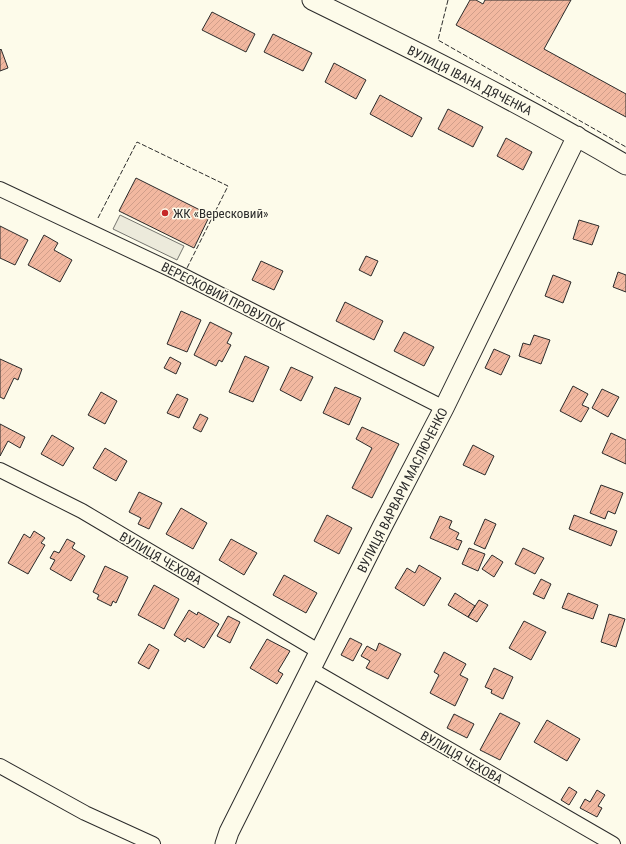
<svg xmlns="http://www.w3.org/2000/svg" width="626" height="844" viewBox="0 0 626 844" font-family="'Roboto Condensed',sans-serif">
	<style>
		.parking { fill: #eceadb; stroke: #74746e }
		.building { fill: url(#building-hatch); stroke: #2b2b2b }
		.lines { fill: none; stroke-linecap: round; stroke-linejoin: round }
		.street-casing { stroke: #2b2b2b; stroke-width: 16 }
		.secondary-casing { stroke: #2b2b2b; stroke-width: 21 }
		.street { stroke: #fdfbea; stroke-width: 14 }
		.secondary { stroke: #fdfbea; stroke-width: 19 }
		.fence { stroke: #2b2b2b; stroke-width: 1; stroke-dasharray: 5 2; stroke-linecap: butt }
		.poi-dot { fill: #c62828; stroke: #fdfbea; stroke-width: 1.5 }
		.labels { text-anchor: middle; stroke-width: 3; stroke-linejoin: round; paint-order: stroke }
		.street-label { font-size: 13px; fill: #2b2b2b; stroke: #fdfbea }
		.poi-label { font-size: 13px; fill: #2b2b2b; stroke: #fdfbea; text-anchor: start }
	</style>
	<defs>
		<pattern id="building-hatch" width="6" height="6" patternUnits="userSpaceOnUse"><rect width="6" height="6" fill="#f2b8a0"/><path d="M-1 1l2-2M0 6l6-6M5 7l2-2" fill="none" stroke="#d09e8a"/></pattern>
	</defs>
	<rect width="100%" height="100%" fill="#fdfbea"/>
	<path class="parking" d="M120,215L184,246L177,260L113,229Z"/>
	<path class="building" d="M470,0H476L483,4L485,0H571L544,49L626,94V117L456,25Z
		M212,12L255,34L246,52L202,30Z
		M273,34L312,53L303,71L264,52Z
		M1,49L8,68L0,71V50Z
		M334,63L366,80L356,99L325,82Z
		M380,95L422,118L412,137L370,114Z
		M448,109L483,127L473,147L438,129Z
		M506,138L532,152L523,170L497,156Z
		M136,178L210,215L194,248L119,211Z
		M579,220L599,226L592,245L573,239Z
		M0,226L28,240L15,265L0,258Z
		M44,235L58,243L54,250L72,260L60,282L28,265Z
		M366,256L378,261L371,276L359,270Z
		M261,261L283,271L274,290L252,280Z
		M618,272L626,275V292L613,287Z
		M553,275L571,282L563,303L545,296Z
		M345,302L383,321L374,340L336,321Z
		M181,311L201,320L187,352L167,344Z
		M210,322L232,333L227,343L231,345L222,362L219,360L216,366L194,355Z
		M404,332L434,347L424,366L394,351Z
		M534,335L550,340L541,364L519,356L523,343L530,345Z
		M494,349L510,356L501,375L485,368Z
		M245,356L269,367L253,402L229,392Z
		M170,357L181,363L176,374L164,368Z
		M0,359L22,369L18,380L14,378L4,399L0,397Z
		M291,367L313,377L301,401L280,390Z
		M573,386L588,394L582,405L589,408L581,422L560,411Z
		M335,387L361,398L349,425L323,413Z
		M602,389L619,397L608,417L592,408Z
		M101,392L117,401L105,424L88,415Z
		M177,394L188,399L179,418L167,413Z
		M200,414L208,418L201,432L193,428Z
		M0,424L25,437L20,448L8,441L0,456Z
		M362,427L399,444L372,498L352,488L372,448L356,439Z
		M611,433L626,440V464L602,453Z
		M52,435L74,448L63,466L41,454Z
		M473,445L494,456L485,475L463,465Z
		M105,448L127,461L116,481L93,468Z
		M601,485L623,493L615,514L608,511L605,519L590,513Z
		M139,492L162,503L149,529L138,524L141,518L129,512Z
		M181,508L207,523L193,549L166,534Z
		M327,515L352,528L339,554L314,541Z
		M574,515L617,531L611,546L569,529Z
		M440,516L452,521L449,528L459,533L456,539L462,541L458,550L430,538Z
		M485,519L496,524L485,549L474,544Z
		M34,531L45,538L41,543L45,545L28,574L8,563L24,534L30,538Z
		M67,539L75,543L72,548L85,556L71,581L50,569L55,560L50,558L54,551L59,553Z
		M231,539L257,553L244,575L219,560Z
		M469,548L485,554L478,571L462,564Z
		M523,548L544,558L535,574L515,564Z
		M492,555L503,562L494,577L482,569Z
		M419,565L441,578L424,606L395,588L407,568L415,573Z
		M105,566L128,577L116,603L113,601L111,606L97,599L99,595L93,592Z
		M284,575L317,593L306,613L273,595Z
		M541,579L551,584L544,599L533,594Z
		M154,585L179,599L164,629L138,615Z
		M455,593L475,606L468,617L448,605Z
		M568,593L598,605L593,619L562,608Z
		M479,600L488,605L477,622L468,617Z
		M189,610L197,615L198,612L219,624L204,648L187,638L185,642L174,635Z
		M609,614L625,619L616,647L601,642Z
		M228,616L240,622L230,643L217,636Z
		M524,621L546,632L531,660L509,648Z
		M350,638L362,644L353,661L341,655Z
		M267,639L290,651L278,671L283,674L277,684L250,668Z
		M379,643L401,654L388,679L366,668L370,661L361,656L367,646L376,651Z
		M149,644L159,650L149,669L138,663Z
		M444,652L466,664L460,675L468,679L455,706L430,693L439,675L434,672Z
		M494,668L513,677L503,699L491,693L492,690L485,687Z
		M500,713L520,723L500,760L480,750Z
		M454,714L474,724L467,738L447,728Z
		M547,720L580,739L567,761L534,742Z
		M569,787L577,792L569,805L561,800Z
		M597,790L605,795L598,806L602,808L597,817L580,808L585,799L590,802Z"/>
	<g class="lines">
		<defs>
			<path id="street" d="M0,189L178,273L444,408
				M0,470L82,511L320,652
				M312,670L613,844
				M0,766L85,813L153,844"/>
			<path id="secondary" d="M312,0C418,52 524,105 626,165
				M225,844L229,832L382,527L444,408L577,136"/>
		</defs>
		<use href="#street" class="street-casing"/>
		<use href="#secondary" class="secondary-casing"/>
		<use href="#street" class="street"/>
		<use href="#secondary" class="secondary"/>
		<path class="fence" d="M448,0L438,40L626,147
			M98,218L137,142L228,186L187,268"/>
	</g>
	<circle class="poi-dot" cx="165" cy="213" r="4"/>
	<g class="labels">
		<g class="street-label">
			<text transform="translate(470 80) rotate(27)" y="5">ВУЛИЦЯ ІВАНА ДЯЧЕНКА</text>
			<text transform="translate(223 296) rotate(27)" y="5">ВЕРЕСКОВИЙ ПРОВУЛОК</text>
			<text transform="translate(402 490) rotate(-63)" y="5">ВУЛИЦЯ ВАРВАРИ МАСЛЮЧЕНКО</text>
			<text transform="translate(161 558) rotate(30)" y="5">ВУЛИЦЯ ЧЕХОВА</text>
			<text transform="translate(462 757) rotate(30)" y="5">ВУЛИЦЯ ЧЕХОВА</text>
		</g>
		<g class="poi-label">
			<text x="173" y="218">ЖК «Вересковий»</text>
		</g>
	</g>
</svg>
